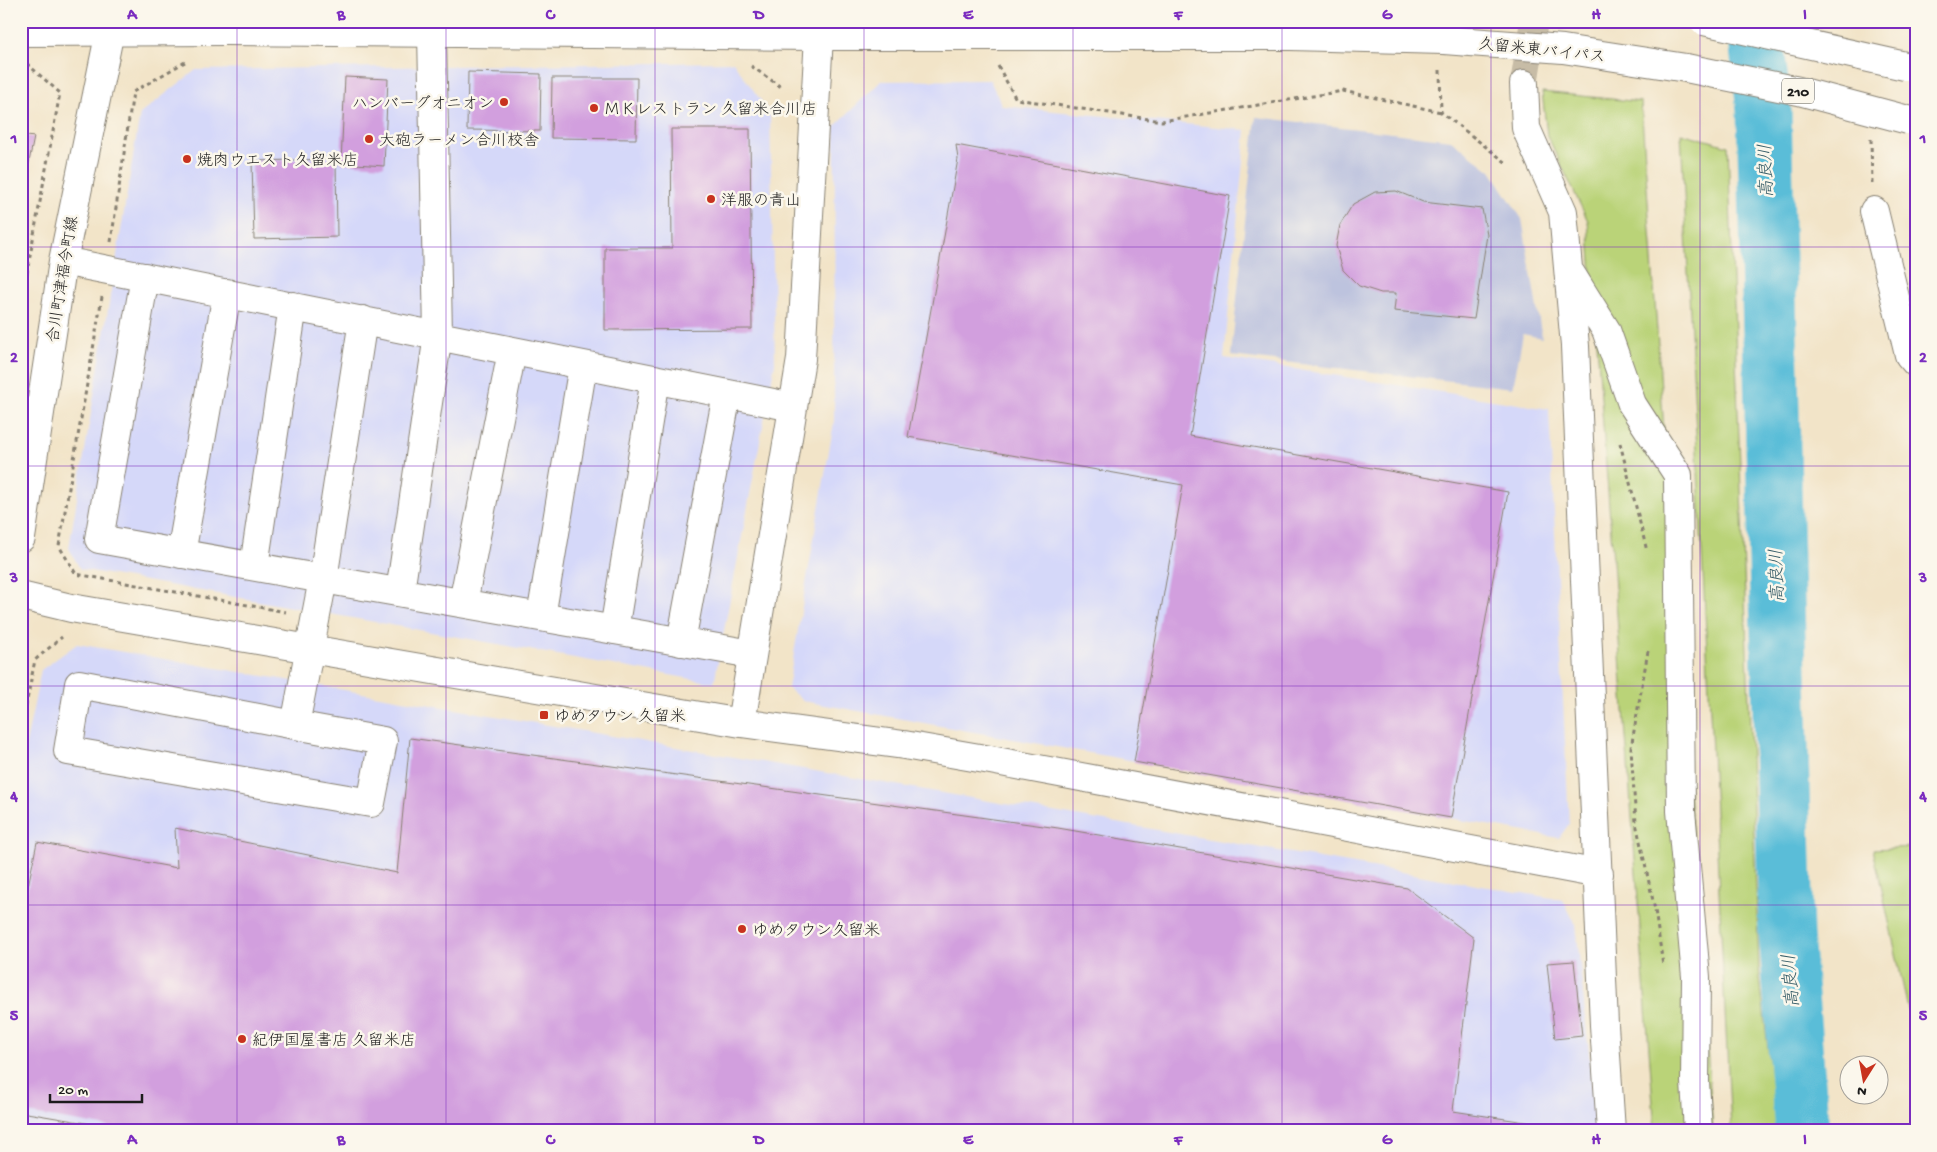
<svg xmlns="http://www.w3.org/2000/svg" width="1937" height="1152" viewBox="0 0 1937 1152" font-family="'Gochi Hand','Klee One',sans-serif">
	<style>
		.built { fill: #d5d8f9 }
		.industrial { fill: #bdc3de }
		.green { fill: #bad378; stroke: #6b784a }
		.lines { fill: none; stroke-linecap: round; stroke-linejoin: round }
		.river { stroke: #5abdd8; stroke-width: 55 }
		.building { fill: #d29fde }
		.minor-tunnel { stroke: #c7bca6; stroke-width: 28; stroke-dasharray: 28 14; stroke-linecap: butt }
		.minor-casing { stroke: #878072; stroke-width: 30 }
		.highway-casing { stroke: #878072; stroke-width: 30 }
		.path { stroke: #878072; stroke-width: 3; stroke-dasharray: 4 4; stroke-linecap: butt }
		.minor { stroke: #fff; stroke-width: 28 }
		.highway { stroke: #fff; stroke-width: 28 }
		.highway-bridge-casing { stroke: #878072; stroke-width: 30; stroke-linecap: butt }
		.highway-bridge { stroke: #fff; stroke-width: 28 }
		.grid { fill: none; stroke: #7b2cbf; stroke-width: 1; stroke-opacity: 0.55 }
		.poi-dot { fill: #c8321e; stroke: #fbf7ec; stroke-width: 2 }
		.labels { text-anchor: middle; stroke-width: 5; stroke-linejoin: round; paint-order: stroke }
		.shield { fill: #fbf7ec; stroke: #5f5e5a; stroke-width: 1 }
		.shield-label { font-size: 15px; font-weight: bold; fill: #1c1c1c }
		.street-label { font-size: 16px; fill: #1c1c1c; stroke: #fbf7ec }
		.poi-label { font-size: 16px; fill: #1c1c1c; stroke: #fbf7ec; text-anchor: start }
		.water-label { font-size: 18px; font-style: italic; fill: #355c67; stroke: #fbf7ec }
		.neatline { fill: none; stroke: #7b2cbf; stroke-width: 2 }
		.grid-label { font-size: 16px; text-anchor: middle; font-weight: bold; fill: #7b2cbf }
	</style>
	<rect width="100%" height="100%" fill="#fbf7ec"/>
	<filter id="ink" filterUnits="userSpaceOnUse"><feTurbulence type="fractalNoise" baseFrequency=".02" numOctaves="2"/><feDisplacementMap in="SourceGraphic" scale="10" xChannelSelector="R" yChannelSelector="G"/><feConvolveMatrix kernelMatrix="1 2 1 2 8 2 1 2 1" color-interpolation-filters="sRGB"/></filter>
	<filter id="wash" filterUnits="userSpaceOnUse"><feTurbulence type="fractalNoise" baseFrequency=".0096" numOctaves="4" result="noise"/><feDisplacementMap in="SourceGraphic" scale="20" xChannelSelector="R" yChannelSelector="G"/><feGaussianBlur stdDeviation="1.12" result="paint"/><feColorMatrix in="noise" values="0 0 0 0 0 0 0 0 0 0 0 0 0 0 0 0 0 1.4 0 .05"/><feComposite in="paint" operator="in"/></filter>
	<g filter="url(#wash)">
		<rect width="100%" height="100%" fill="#f2e4c8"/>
		<path class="built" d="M733,62L770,113L775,363L714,683L80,569L69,548L140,114L196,70Z
			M990,80L1002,106L1246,130L1224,358L1549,409L1569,824L1559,838L803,701L788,688L834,422L835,126L881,81Z
			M77,644L1563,900L1576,925L1597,1131H21V768L41,670Z"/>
		<path class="industrial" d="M1256,117L1451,140L1491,171L1522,219L1542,338L1523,334L1513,388L1231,356Z"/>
		<path class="green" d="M1542,92L1641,102L1713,1131H1655L1588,221L1547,135Z
			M1681,133L1728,146L1759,968L1777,1131H1731Z
			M1916,643V1045L1873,849L1914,847Z"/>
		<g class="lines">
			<path class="river" d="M1754,21L1764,110L1786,934L1802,1131"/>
		</g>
		<g id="blocks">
			<path class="building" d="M468,72L541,74L540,131L467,130Z
				M345,77L388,79L384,166L341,163Z
				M552,78H637L636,139L551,138Z
				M671,129H750L752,329L605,330V248H672Z
				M21,135L34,137L22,197H21Z
				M956,145L1230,196L1190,436L1508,492L1451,818L1134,762L1183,485L908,437L958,159Z
				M336,159L337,237L254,239L252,161Z
				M1396,191L1423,202L1482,209L1487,235L1474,319L1394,311L1396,293H1381L1359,286L1343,270L1336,246L1340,225L1353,204L1375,192Z
				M410,738L1058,828L1407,888L1474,938L1453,1111L1545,1125L1544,1131H109V1127L21,1112V921L37,842L177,868L175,828L397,873Z
				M1574,961L1582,1036L1555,1039L1547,963Z"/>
		</g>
	</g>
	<g filter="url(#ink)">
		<use href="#blocks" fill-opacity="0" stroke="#878072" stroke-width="1"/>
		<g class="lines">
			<path class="minor-tunnel" d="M1524,84L1534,21"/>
			<defs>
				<path id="minor" d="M1524,84L1526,128L1563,212L1575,346L1604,1025L1611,1131
					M1874,211L1909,355L1916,363
					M63,261L793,407
					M1571,274L1606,330L1632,404L1678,475L1681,811L1696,977L1695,1082L1698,1131
					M145,277L99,539L323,579L363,320
					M21,538L63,261L112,21
					M181,554L227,293
					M254,566L293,306
					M400,592L438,335L432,33
					M21,596L71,608L741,723L904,745L985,759L1599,874
					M463,603L512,351
					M541,617L583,365
					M614,630L655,379
					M681,642L727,394
					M741,723L801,359L819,36
					M295,725L79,684L68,751L371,803L383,741L295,725L323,579L752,654"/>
				<path id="highway" d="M21,32L225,31L819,36H1290L1444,40L1563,49L1686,68"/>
			</defs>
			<use href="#minor" class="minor-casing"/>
			<use href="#highway" class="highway-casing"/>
			<path class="path" d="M751,66L781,87
				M998,66L1016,99L1162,121L1343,91L1441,112
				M1440,70L1441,112L1508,164
				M1871,139L1872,183
				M111,242L133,92L185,62
				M102,297L59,546L76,574L286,612
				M21,305L60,93L25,62
				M1620,443L1647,551
				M1648,651L1631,748L1636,823L1655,910L1663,965
				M21,730L35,660L62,637
				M1665,1131L1666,1123"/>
			<use href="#minor" class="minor"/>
			<use href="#highway" class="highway"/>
			<defs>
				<path id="highway-bridge" d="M1704,21L1905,66
					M1686,68L1799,91L1908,120"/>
			</defs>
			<use href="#highway-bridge" class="highway-bridge-casing"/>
			<use href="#highway-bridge" class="highway-bridge"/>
		</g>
	</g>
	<path class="grid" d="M237,21V1131M446,21V1131M655,21V1131M864,21V1131M1073,21V1131M1282,21V1131M1491,21V1131M1700,21V1131M21,247H1916M21,466H1916M21,686H1916M21,905H1916"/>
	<g class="poi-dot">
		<circle cx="504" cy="102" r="5"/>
		<circle cx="594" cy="108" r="5"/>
		<circle cx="369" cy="139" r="5"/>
		<circle cx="187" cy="159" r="5"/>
		<circle cx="711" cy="199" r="5"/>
		<rect x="539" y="710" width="10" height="10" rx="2.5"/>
		<circle cx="742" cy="929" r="5"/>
		<circle cx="242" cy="1039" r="5"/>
	</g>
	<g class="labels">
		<rect class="shield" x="1782" y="78.5" width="32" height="25" rx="4"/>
		<g class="shield-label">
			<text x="1798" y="96">210</text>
		</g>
		<g class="street-label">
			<text transform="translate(1542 49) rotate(6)" y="6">久留米東バイパス</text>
			<text transform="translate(61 279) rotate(-81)" y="6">合川町津福今町線</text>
		</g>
		<g class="poi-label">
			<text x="494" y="108" text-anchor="end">ハンバーグオニオン</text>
			<text x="604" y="114">ＭＫレストラン 久留米合川店</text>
			<text x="379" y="145">大砲ラーメン合川校舎</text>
			<text x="197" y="165">焼肉ウエスト久留米店</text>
			<text x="721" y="205">洋服の青山</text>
			<text x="554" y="721">ゆめタウン 久留米</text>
			<text x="752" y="935">ゆめタウン久留米</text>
			<text x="252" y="1045">紀伊国屋書店 久留米店</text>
		</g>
		<g class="water-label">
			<text transform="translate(1765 171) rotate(-92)" y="6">高良川</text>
			<text transform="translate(1776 576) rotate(-92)" y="6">高良川</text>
			<text transform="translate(1790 981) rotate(-95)" y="6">高良川</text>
		</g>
	</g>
	<rect width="1937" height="1152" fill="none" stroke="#fbf7ec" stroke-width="55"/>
	<g transform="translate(1864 1080) rotate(191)"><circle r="24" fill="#fbf7ec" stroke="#a29f99"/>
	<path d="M0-4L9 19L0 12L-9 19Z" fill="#c8321e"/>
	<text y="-8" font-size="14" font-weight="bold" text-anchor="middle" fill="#1c1c1c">N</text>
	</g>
	<path d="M50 1094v8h92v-8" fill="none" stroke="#1c1c1c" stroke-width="2.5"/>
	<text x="58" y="1094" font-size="15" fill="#1c1c1c" stroke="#fbf7ec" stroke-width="4" paint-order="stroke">20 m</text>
	<rect x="28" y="28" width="1882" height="1096" class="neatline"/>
	<g class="grid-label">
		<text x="132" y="19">A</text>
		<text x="341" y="19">B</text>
		<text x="550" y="19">C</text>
		<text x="759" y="19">D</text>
		<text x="968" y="19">E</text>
		<text x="1178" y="19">F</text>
		<text x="1387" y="19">G</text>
		<text x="1596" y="19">H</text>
		<text x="1805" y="19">I</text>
		<text x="14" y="143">1</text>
		<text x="1923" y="143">1</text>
		<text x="14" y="362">2</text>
		<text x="1923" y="362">2</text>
		<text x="14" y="582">3</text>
		<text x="1923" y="582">3</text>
		<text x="14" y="801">4</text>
		<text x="1923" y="801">4</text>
		<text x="14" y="1020">5</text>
		<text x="1923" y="1020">5</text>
		<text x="132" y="1144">A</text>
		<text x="341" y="1144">B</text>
		<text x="550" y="1144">C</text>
		<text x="759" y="1144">D</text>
		<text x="968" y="1144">E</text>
		<text x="1178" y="1144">F</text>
		<text x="1387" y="1144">G</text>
		<text x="1596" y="1144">H</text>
		<text x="1805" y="1144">I</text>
	</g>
</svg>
